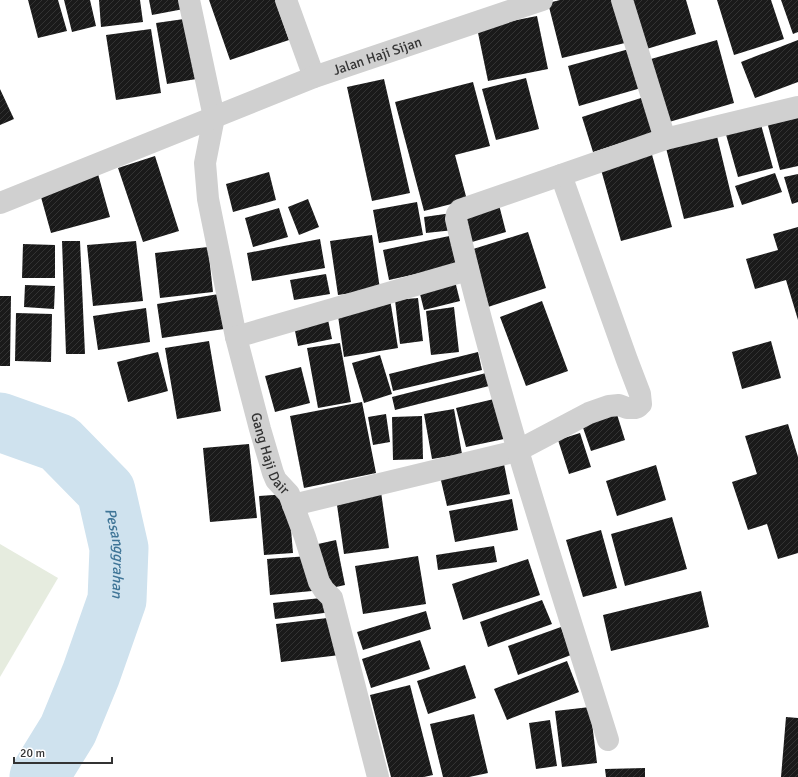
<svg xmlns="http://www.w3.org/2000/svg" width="798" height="777" viewBox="0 0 798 777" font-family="Signika,sans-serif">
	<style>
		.pitch { fill: #e6ecdf }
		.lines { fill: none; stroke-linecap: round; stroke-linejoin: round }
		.river { stroke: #cfe2ee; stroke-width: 59 }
		.building { fill: url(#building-hatch) }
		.street { stroke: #d0d0d0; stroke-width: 22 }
		.labels { text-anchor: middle; stroke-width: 4; stroke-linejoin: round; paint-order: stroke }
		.street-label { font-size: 14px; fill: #333; stroke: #fff }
		.water-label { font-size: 15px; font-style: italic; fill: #3f7597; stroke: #fff }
	</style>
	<defs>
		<pattern id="building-hatch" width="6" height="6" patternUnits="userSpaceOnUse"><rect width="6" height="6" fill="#1a1a1a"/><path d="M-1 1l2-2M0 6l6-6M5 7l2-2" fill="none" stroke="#333"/></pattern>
	</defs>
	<rect width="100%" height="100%" fill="#fff"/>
	<path class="pitch" d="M0,544L58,578L0,677Z"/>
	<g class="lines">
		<path class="river" id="s1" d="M0,422L59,443L106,491L119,548L117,600L91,674L68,730L39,777"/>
	</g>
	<path class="building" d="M28,0H58L67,31L38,38Z
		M64,0H90L96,26L72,32Z
		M99,0H140L143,22L101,27Z
		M149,0H187L189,8L152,15Z
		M209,0H275L289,40L230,60Z
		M560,0H615L625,43L562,58L548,3Z
		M625,0H686L696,34L640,51Z
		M717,0H771L784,39L734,55Z
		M781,0H798V32L793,34Z
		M537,16L548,69L488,81L477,28Z
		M191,18L202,78L167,84L156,23Z
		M151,29L161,93L116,100L106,35Z
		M717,40L734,103L669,122L651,59Z
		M798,40V82L755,98L741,62Z
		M629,49L641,88L579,106L568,66Z
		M526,78L539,129L496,140L482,89Z
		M384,79L410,193L372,201L347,87Z
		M473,82L490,146L455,155L467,200L424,211L395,102Z
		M0,89L14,119L0,125Z
		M644,97L655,132L593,152L582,117Z
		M798,114V166L780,170L767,122Z
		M760,121L773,168L738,177L725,131Z
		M716,132L734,207L684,219L665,144Z
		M651,151L672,227L621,241L600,166Z
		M155,156L179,231L143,242L118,168Z
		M269,172L276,200L233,212L226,184Z
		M775,173L782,192L742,205L735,186Z
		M98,174L110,217L51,233L39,190Z
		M798,174V202L792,204L784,177Z
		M308,199L319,227L299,235L288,207Z
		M498,201L506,232L472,242L463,211Z
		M417,202L423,235L379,243L373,210Z
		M279,208L288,237L253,247L245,218Z
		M452,213L454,230L426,233L424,217Z
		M798,227V320L786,280L755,289L746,259L778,250L773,234Z
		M528,232L546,288L488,307L470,250Z
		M372,235L380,289L338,295L330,241Z
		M454,235L461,264L389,280L383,250Z
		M320,239L325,268L252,281L247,253Z
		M62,241H80L85,354H66Z
		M136,241L143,301L93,306L87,245Z
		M23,244L55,245V278H22Z
		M208,247L213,292L160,298L155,253Z
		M326,274L330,294L294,300L290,280Z
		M455,281L460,301L424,310L419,290Z
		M25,285L55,286L54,309L24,307Z
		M219,294L224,329L162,338L157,304Z
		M0,296H11L10,366H0Z
		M418,298L423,341L400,344L395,300Z
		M390,299L398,348L344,357L337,309Z
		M542,301L568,371L526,386L500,317Z
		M454,307L459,352L431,355L426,311Z
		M146,308L150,342L98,350L93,316Z
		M16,313L52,314L51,362L15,361Z
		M327,315L332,339L298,346L293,321Z
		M209,341L221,411L177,419L165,348Z
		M771,341L781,378L742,389L732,352Z
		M340,343L351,402L318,408L307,348Z
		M158,352L168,391L128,402L117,362Z
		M478,352L482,370L393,391L389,374Z
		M380,355L392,394L364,403L352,363Z
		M301,367L310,403L275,412L265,376Z
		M486,373L489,386L395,410L392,397Z
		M494,399L504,439L466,447L456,408Z
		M362,402L376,473L304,488L290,416Z
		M615,408L625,440L591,451L580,419Z
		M454,409L462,454L432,459L424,414Z
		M386,414L390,442L373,445L368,417Z
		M422,416L423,459L393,460L392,417Z
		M788,424L798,457V553L778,559L767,524L748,530L732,482L757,474L745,436Z
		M580,433L591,467L569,474L558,440Z
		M249,444L257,518L210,522L203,448Z
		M503,459L510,494L447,506L439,472Z
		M656,465L666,500L617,516L606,481Z
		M381,492L389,548L344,554L336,498Z
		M288,494L293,553L264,555L259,496Z
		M512,499L518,530L455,542L449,511Z
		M672,517L687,569L625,586L611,534Z
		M601,530L617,588L583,597L566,540Z
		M336,540L345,585L327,589L318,544Z
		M494,546L497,562L438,570L436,555Z
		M309,556L312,591L270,595L267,559Z
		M418,556L426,604L363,614L355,566Z
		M528,559L540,595L463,620L452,584Z
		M701,591L709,627L611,651L603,615Z
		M331,597L332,612L275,619L273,603Z
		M542,600L552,624L488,647L480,622Z
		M426,611L431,629L363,650L357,632Z
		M336,617L340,655L281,662L276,624Z
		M561,627L571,655L518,675L508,646Z
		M420,640L430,669L371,688L362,659Z
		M567,661L579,692L507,720L494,689Z
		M465,665L476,698L428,714L417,681Z
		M410,685L433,775L424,777H391L370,695Z
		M590,707L597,763L562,767L555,711Z
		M474,714L488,773L469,777H443L430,724Z
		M786,717L798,718V777H781Z
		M550,720L557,766L536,769L529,723Z
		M645,768V777H606L605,769Z"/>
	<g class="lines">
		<g class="street">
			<path id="s2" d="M189,0L214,117L205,163L208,199L236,337L260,429L273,473L276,480L289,494L305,537L319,582L324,590L332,598L378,777"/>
			<path d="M286,0L314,77"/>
			<path d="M622,0L665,139"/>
			<path id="s3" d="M0,203L314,77L542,0"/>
			<path d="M236,337L468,270"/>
			<path d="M293,505L517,451L589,413L609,406L619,405L627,408H635L638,407L641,404L640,394L627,360L561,175"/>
			<path d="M608,740C554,568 497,395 456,219L457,214L460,210L665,139L798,107"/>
		</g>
	</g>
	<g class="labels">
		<g class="street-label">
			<text dy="5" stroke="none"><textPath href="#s3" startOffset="405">Jalan Haji Sijan</textPath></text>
			<text dy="5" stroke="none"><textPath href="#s2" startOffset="465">Gang Haji Dair</textPath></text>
		</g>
		<g class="water-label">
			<text dy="5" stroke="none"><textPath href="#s1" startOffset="193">Pesanggrahan</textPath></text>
		</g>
	</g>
	<path d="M14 757v6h98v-6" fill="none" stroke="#333333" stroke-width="2"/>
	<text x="20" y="757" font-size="12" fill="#333333" stroke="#ffffff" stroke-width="3" paint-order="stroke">20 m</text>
</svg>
